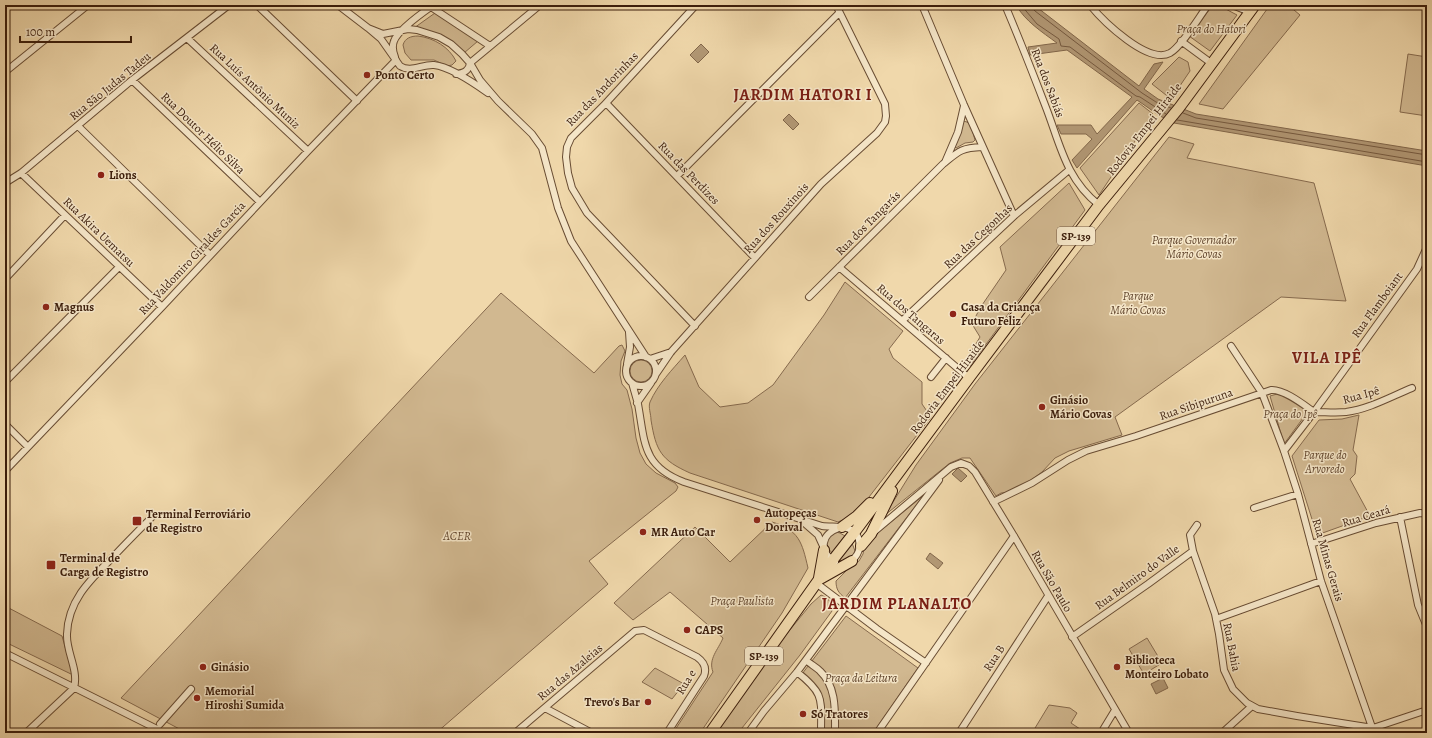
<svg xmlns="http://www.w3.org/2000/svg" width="1432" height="738" viewBox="0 0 1432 738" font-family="Alegreya,serif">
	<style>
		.green { fill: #d1b890; stroke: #866a4e }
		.water { fill: #b29875; stroke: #82674b }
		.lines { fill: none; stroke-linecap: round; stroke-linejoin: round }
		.shore { stroke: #765a40; stroke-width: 1 }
		.street-casing { stroke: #684c33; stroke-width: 8 }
		.primary-casing { stroke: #3b1d0b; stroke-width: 12 }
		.street { stroke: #f5e6c8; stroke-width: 6 }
		.primary { stroke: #f0d8ab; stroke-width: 10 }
		.poi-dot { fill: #8f2418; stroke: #f5e6c8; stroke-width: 1.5 }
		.labels { text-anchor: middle; stroke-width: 3; stroke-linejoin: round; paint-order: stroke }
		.shield { fill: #f5e6c8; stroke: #735944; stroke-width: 1 }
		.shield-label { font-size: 11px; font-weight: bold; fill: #3b1d0b }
		.park-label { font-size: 12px; font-style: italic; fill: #60442c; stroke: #f5e6c8 }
		.poi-label { font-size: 12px; font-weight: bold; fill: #3b1d0b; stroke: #f5e6c8; text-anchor: start }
		.street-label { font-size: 12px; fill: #3b1d0b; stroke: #f5e6c8 }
		.district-label { font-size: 16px; font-weight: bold; letter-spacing: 1px; fill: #7a1f14; stroke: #f5e6c8 }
	</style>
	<rect width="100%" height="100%" fill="#f0d8ab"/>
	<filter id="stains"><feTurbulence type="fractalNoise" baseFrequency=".005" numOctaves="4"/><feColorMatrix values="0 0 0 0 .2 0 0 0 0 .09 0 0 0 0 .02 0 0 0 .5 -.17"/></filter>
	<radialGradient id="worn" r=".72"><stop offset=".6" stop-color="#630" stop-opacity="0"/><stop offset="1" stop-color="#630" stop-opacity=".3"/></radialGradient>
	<path class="green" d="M1213,5H1218L1237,15L1210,51L1189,36Z
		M1270,5H1288L1300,15L1223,109L1199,104Z
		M435,13L478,41L464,53C446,34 438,33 414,28Z
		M418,36C434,38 449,47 456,61L452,65L447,66L434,60H411L405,53L403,45C405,38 411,36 418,36Z
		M1408,54L1427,57V116L1400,112Z
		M1179,57L1188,62L1190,71L1171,99L1152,84Z
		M1139,103L1153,114L1099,195L1080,168Z
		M963,121L967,122L971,126L975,140L973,142L965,143L956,148L954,146Z
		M1169,137L1194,144L1187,158L1314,183L1346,301L1281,297L1115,417L1122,435L1069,451L1055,458L1042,472L1031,480L1009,492L1001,493L996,496L970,458H962L950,463L885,515L916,465L975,384Z
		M1069,183L1085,210L970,366L965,362L980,337L972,324L980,308L1006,270L1000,247Z
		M845,282L903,331L889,349L893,358L922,382V404L931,417L869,497L854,515L838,522L690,473C661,460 656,451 651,420C651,414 648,407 650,402C658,384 672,370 685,355L699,387L720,407L748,403L773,385L824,315Z
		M501,293L594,373L619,346L622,345L625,351L621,361L620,375L622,384L627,390L632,409L636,438L640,453L646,464L656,473L675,483L678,487L676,491L589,561L608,584L436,733H187L121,698Z
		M630 371a11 11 0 1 1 22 0a11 11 0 1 1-22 0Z
		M1277,394C1287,393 1301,404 1307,412L1306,414L1284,444L1270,396Z
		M1359,415L1353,450L1357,456L1355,474L1350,479L1370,516L1317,535L1292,456L1319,420L1342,419Z
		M924,495L845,598C839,593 836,590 836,581L851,566L859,561L863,554L864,548L874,536Z
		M772,522C799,530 802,542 808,568L782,613L700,733H673L713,672C708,659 718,650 723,638L670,592L633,620L614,603L695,527L730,562Z
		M836,532L840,533L845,536L832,553L828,548L826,544L830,535Z
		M852,543L855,551L852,557L843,561L838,560Z
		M821,595C829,598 832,603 832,611L800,655L738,733H715L785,636L811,604Z
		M5,606L62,636L73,675L5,642Z
		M846,616L918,668L873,733H823C824,701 829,695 802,674Z
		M1147,638L1162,663L1144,674L1129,649Z
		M655,668L684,684L672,699L642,682Z
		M1049,705L1070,708L1077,713L1071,723L1086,733H1032Z"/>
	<path class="water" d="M1016,5H1034L1139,86L1154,64L1163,62L1144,89L1158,99L1196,114L1427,151V166L1174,123L1160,116L1137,100L1077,168L1072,160L1092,139L1086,134H1061L1057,125H1091L1097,134L1132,97L1067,50L1030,55L1028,47L1057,43C1042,32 1025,21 1016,5Z
		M701,44L709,52L698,63L690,55Z
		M789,114L799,124L793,130L783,120Z
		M958,468L967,476L961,482L952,474Z
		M930,553L943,563L938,569L926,559Z
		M1163,678L1168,688L1156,694L1151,684Z"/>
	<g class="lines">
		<path class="shore" d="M1021,5L1037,24L1059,39L1061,46L1070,47L1136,96L1140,97L1166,114
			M1032,5V8L1035,11L1142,93L1156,102L1171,108
			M1183,113L1196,118L1427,155
			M1177,120L1427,162"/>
		<defs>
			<path id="street" d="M257,5L357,101
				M338,5L368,28L381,39L400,66C411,73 422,64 434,65C451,67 474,83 488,93
				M428,5L490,46
				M922,5L964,105L1014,216
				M1005,5C1019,38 1032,71 1045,105C1060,143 1065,178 1099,205
				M1090,5C1103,21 1148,65 1170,53C1182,46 1199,17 1208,5
				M1232,5L1250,12
				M368,28L383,34L408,29L417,30L439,37L451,44L462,54L470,63L480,80L498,101L532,134L542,148L558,208L571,241L646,357
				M187,38L308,151
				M1181,41L1211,63
				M395,57C393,52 392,46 394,41C398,30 422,13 432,6
				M470,63L540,5
				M5,72L88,5
				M456,74C464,73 469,71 470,63
				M132,80L260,202
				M606,103L755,258
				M78,126L210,255
				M946,160L958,132L964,106
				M21,173L162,307
				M677,176L839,13
				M5,183L21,173L132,80L229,5
				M839,267L969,378
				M5,279L65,215
				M809,297L943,164C959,151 961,148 982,147
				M903,320L1014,216L1069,170
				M695,326L587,213L572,188L568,173L566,157L567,147L571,138L606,103L696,5
				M1231,346L1262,393L1284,451L1298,494L1321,581L1374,733
				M626 371a15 15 0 1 1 30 0a15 15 0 1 1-30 0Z
				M650,359L671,352
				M627,364L630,347L629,332
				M656,374L671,352L821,184L877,133L885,122L886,116L885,104L836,5
				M931,377L946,358
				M5,382L119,267
				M632,383C634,390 636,397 638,404C645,442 642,466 684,482L822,526C830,527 840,526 847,528C864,534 863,555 849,562
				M637,403L651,383
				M1314,412C1325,412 1336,413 1346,412C1369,409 1390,397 1412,388
				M5,424L28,447
				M1284,451L1314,412L1417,269L1427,247
				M5,471L162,307L308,151L396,60
				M993,502L1032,483L1068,460L1086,451L1136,436L1271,390C1284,389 1304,405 1314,412
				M1254,508L1298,494
				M1400,517L1418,605L1427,627
				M802,521L818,535L823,546
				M875,531L951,467L961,463L969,466L975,472L1014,536L1129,733
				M1311,544L1376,523L1420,513L1427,514
				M1193,551L1215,614L1219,634L1224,670L1233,689L1247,703L1258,709L1297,716L1373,728L1427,710
				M835,562C818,551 821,534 839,528
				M816,583L877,629L926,663
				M1216,619L1321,581
				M1072,637L1148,584L1193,551L1190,535L1197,525
				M5,653L165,733
				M806,660C810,664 816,667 820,671C837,687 835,712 835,733
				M797,672C825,694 821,699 821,733
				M545,708L592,733
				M160,724L191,689
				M26,733L74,688C79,670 66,652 67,634C68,600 91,579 113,557C126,543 139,530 152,517
				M515,733L635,631L644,630L697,657C704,662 707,668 704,676L667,733
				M748,733L764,711L797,672L939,480
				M877,733L1014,536
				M959,733L1048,596
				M1101,733L1115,710
				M1222,733L1252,706"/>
			<path id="primary" d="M842,527L857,516L870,503
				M861,546L871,534L892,491
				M819,578L824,550
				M820,579L852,561
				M710,733L832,561L854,533L969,378L1099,205L1179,108L1255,5"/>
		</defs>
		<use href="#street" class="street-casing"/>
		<use href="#primary" class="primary-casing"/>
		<use href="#street" class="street"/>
		<use href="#primary" class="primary"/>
	</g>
	<g class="poi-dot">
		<circle cx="367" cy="75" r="4"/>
		<circle cx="101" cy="175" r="4"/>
		<circle cx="46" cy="307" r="4"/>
		<circle cx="953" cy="314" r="4"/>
		<circle cx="1042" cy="407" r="4"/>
		<circle cx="757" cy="520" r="4"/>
		<rect x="132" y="516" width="10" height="10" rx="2"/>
		<circle cx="643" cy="532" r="4"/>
		<rect x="46" y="560" width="10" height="10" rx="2"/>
		<circle cx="687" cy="630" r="4"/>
		<circle cx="203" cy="667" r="4"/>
		<circle cx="1117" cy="667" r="4"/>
		<circle cx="197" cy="698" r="4"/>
		<circle cx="648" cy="702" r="4"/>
		<circle cx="803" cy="714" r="4"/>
	</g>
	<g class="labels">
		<g class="shield">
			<rect x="1057" y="227" width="38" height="18" rx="3"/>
			<rect x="745" y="647" width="38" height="18" rx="3"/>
		</g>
		<g class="shield-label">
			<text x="1076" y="240">SP-139</text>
			<text x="764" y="660">SP-139</text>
		</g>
		<g class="park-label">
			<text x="1211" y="33">Praça do Hatori</text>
			<text x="1194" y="244">Parque Governador<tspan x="1194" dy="14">Mário Covas</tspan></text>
			<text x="1138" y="300">Parque<tspan x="1138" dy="14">Mário Covas</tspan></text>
			<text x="1290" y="418">Praça do Ipê</text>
			<text x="1325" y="459">Parque do<tspan x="1325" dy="14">Arvoredo</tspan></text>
			<text x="457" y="540">ACER</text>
			<text x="742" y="605">Praça Paulista</text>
			<text x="861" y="682">Praça da Leitura</text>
		</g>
		<g class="poi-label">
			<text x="375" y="79">Ponto Certo</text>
			<text x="109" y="179">Lions</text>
			<text x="54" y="311">Magnus</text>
			<text x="961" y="311">Casa da Criança<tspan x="961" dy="14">Futuro Feliz</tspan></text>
			<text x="1050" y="404">Ginásio<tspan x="1050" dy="14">Mário Covas</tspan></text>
			<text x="765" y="517">Autopeças<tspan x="765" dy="14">Dorival</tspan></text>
			<text x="146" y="518">Terminal Ferroviário<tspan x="146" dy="14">de Registro</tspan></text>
			<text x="651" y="536">MR Auto Car</text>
			<text x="60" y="562">Terminal de<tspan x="60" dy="14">Carga de Registro</tspan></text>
			<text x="695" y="634">CAPS</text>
			<text x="1125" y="664">Biblioteca<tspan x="1125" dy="14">Monteiro Lobato</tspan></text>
			<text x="211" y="671">Ginásio</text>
			<text x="205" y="695">Memorial<tspan x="205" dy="14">Hiroshi Sumida</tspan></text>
			<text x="640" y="706" text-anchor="end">Trevo's Bar</text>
			<text x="811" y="718">Só Tratores</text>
		</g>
		<g class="street-label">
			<text transform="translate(1048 83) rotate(69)" y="4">Rua dos Sabiás</text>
			<text transform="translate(110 86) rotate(-39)" y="4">Rua São Judas Tadeu</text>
			<text transform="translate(255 86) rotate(43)" y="4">Rua Luís Antônio Muniz</text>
			<text transform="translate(602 89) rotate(-46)" y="4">Rua das Andorinhas</text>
			<text transform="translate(1144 129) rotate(-52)" y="4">Rodovia Empei Hiraide</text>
			<text transform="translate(203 133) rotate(44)" y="4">Rua Doutor Hélio Silva</text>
			<text transform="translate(689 173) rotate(46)" y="4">Rua das Perdizes</text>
			<text transform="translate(776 218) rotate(-48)" y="4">Rua dos Rouxinois</text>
			<text transform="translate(868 223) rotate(-45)" y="4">Rua dos Tangarás</text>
			<text transform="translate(99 232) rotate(44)" y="4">Rua Akira Uematsu</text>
			<text transform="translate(978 236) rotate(-43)" y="4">Rua das Cegonhas</text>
			<text transform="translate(192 258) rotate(-47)" y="4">Rua Valdomiro Giraldes Garcia</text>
			<text transform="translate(1377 305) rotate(-54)" y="4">Rua Flamboiant</text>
			<text transform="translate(911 314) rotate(41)" y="4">Rua dos Tangaras</text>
			<text transform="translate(947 387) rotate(-53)" y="4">Rodovia Empei Hiraide</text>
			<text transform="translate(1361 395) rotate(-16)" y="4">Rua Ipê</text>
			<text transform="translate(1196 404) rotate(-19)" y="4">Rua Sibipuruna</text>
			<text transform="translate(1366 516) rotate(-17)" y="4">Rua Ceará</text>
			<text transform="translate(1328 560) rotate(74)" y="4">Rua Minas Gerais</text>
			<text transform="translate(1137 577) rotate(-36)" y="4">Rua Belmiro do Valle</text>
			<text transform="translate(1052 581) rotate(60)" y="4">Rua São Paulo</text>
			<text transform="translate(1232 647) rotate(79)" y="4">Rua Bahia</text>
			<text transform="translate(994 658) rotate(-57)" y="4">Rua B</text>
			<text transform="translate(570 672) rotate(-40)" y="4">Rua das Azaleias</text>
			<text transform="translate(686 682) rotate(-59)" y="4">Rua e</text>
		</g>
		<g class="district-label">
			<text x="803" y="100">JARDIM HATORI I</text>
			<text x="1327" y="363">VILA IPÊ</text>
			<text x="897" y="609">JARDIM PLANALTO</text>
		</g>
	</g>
	<rect width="1432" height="738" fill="none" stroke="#f0d8ab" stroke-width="20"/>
	<rect x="6" y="6" width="1420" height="726" fill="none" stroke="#3b1d0b" stroke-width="2"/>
	<rect x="10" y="10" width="1412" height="718" fill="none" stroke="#3b1d0b"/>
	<path d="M20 36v6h111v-6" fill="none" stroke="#3b1d0b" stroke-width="2"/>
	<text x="26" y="36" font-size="12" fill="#3b1d0b" stroke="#f5e6c8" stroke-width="3" paint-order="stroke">100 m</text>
	<rect width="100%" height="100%" filter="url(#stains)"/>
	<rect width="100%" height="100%" fill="url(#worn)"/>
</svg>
